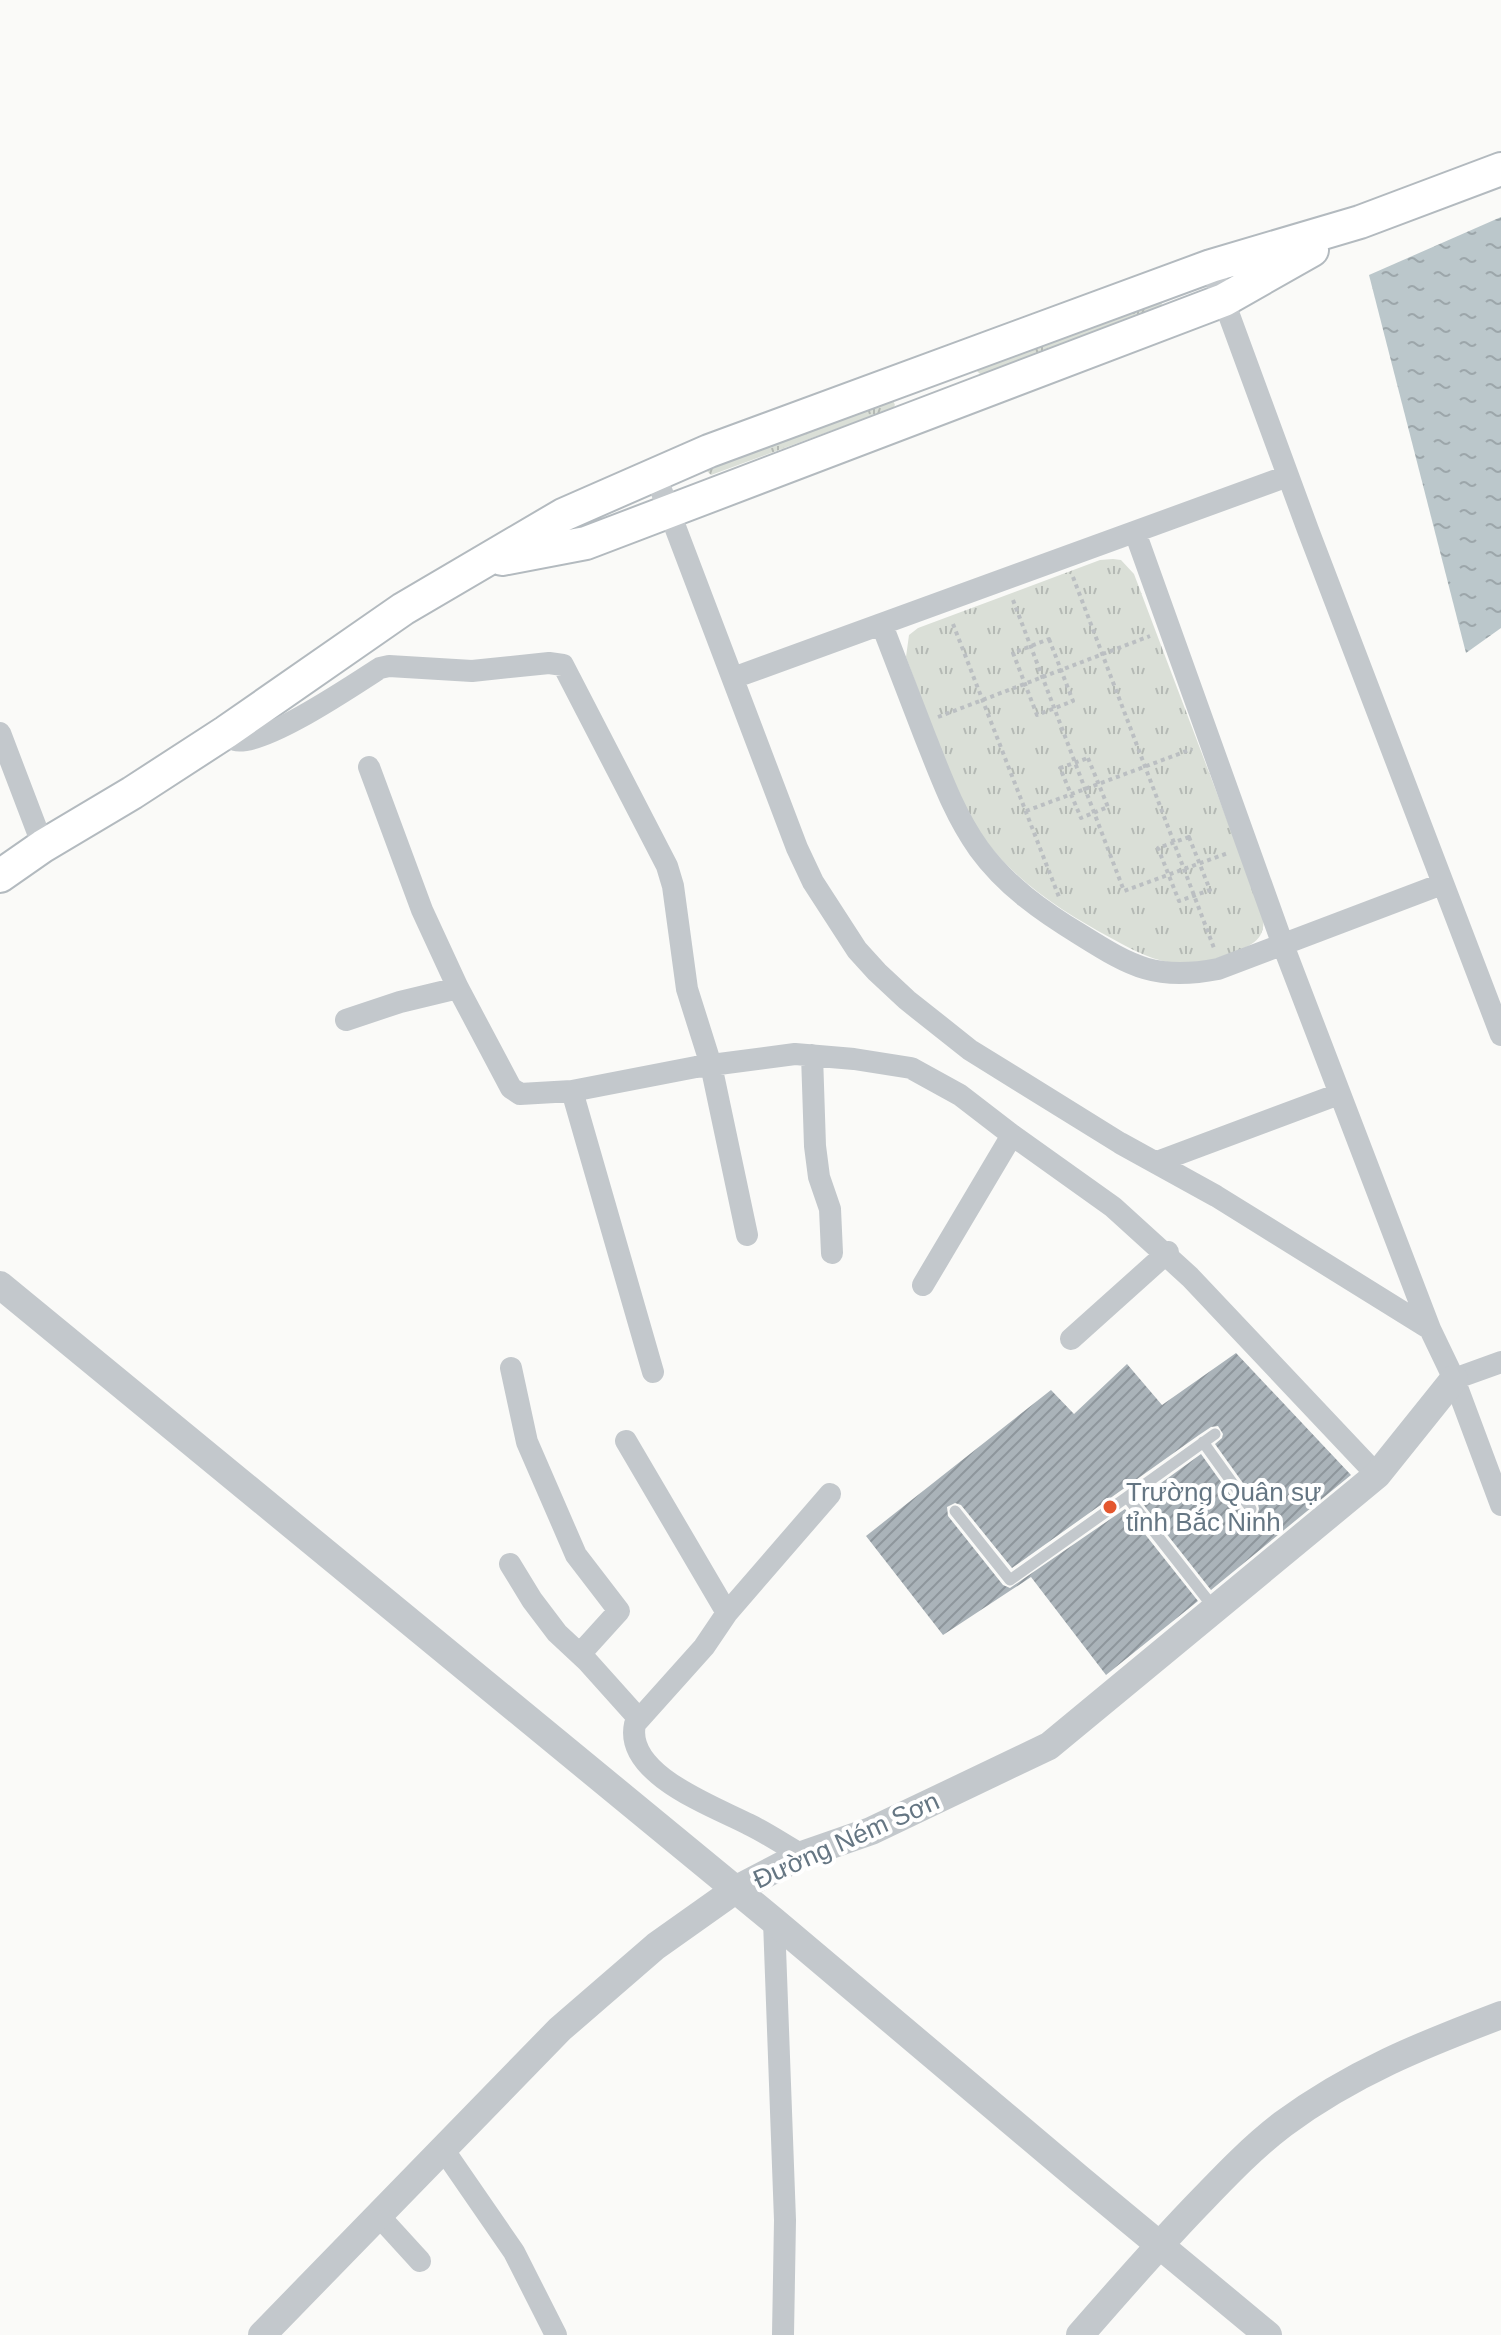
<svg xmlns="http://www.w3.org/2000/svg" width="1501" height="2335" viewBox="0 0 1501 2335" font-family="Helvetica,sans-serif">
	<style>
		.grass { fill: url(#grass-tufts) }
		.water { fill: url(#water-ripples) }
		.building { fill: url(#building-hatch) }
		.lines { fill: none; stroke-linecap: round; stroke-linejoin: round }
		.secondary-casing { stroke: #b3babf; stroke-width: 36 }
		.path { stroke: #bbbfc2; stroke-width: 4; stroke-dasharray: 4 4; stroke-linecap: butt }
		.service { stroke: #c3c8cc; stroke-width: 11 }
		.minor { stroke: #c3c8cc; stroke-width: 22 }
		.tertiary { stroke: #c3c8cc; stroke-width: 28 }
		.secondary { stroke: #fff; stroke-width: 32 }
		.poi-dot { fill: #e4572e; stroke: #fff; stroke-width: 3 }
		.labels { text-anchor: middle; stroke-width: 8; stroke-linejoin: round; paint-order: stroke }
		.poi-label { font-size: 26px; fill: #657683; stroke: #fff; text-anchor: start }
		.street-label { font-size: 26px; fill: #657683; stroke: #fff }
	</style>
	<defs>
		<pattern id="grass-tufts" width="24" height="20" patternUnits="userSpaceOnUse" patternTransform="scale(2)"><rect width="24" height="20" fill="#dadfd7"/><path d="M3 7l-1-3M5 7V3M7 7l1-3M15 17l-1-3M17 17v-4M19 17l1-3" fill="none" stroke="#b4b9b4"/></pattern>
		<pattern id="water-ripples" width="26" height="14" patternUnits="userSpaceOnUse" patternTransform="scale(2)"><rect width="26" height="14" fill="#bbc7cb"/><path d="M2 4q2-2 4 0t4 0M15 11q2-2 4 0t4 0" fill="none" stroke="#9ca6aa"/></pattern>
		<pattern id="building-hatch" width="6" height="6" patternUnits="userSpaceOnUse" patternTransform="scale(2)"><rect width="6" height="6" fill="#aab3b9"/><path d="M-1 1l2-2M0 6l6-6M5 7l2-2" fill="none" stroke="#8e969c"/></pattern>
	</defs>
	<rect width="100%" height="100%" fill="#fafaf8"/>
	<path class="grass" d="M1163,300L1161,307L985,373L980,374L976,370V367Z
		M892,398L895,405L893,408L711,475L707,471V469Z
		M1113,559L1121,560L1134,574L1263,915C1267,943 1247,947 1226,955C1180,973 1152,961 1111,938C1067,914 1022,886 990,846C952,799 928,714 906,657L909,635L918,628L1100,560Z"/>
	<path class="water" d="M1501,217V628L1466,653L1369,275Z"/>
	<path class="building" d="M1236,1353L1351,1475L1211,1590L1139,1499L1201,1454L1244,1514L1251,1517L1257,1515L1259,1509L1258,1504L1215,1444L1222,1438L1223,1434L1218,1426L1211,1427L1199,1435L1012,1568L961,1505L955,1503L947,1507L948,1516L1003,1585L1010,1588L1125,1509L1198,1601L1106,1675L1031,1577L943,1635L866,1536L1051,1390L1074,1414L1127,1364L1162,1405Z"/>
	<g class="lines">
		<defs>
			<path id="secondary" d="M502,559L586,543L1224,300L1312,250
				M0,876L43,846L132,793L226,732L403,609L563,515L709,451L1211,266L1360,222L1501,169"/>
		</defs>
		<use href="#secondary" class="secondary-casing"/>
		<path class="path" d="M1073,577L1214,948
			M1013,600L1124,891L1228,853
			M953,624L1059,897
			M1049,639L1073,701L1037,715L1013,653Z
			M938,717L1150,636
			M1088,758L1108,807L1081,818L1060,768Z
			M1026,811L1192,749
			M1189,837L1210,890L1179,901L1158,848Z"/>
		<path class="service" d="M1203,1442L1251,1509
			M1127,1497L1215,1434
			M955,1511L1010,1580L1127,1497L1214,1608"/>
		<path class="minor" d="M1211,266L1308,530L1501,1035
			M655,474L797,848L813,882L857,950L877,972L907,1000L970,1050L1120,1143L1216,1196L1430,1329
			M1135,532L1283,945L1430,1329L1454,1379L1501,1362
			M882,625C896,661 910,697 924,734C940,774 954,814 979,849C1006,886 1043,912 1081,935C1132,967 1157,981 1218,969L1442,884
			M733,678L1288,476
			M226,732C229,737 229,739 235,740C261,748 355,684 380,668L389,666L472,671L549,663L563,665L667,866L673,886L687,989L711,1065L747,1235
			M0,733L43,846
			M369,767L422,910L458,988L511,1088L520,1094L572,1091L696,1067L795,1054L854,1059L911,1068L960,1095L1012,1135L1113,1207L1190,1277L1377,1475
			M346,1020L400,1002L458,988
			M812,1055L815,1146L819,1177L830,1209L832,1253
			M572,1091L653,1372
			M1157,1162L1339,1094
			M923,1285L1012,1135
			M1071,1339L1168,1252
			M511,1368L527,1442L576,1555L619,1611L580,1654
			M1454,1379L1501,1505
			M626,1441L727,1613L704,1647L635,1724C624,1774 713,1806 748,1824C767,1833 784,1845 802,1855
			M510,1564L532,1600L557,1633L587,1661L639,1719
			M727,1613L830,1494
			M774,1921L785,2220L783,2335
			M443,2149L514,2252L556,2335
			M378,2215L420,2261"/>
		<path class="tertiary" d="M0,1285L774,1921L1081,2180L1268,2335
			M262,2335L560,2029L656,1946L735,1890L802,1855L871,1831L1049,1746L1377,1475L1454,1379
			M1080,2335C1120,2289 1160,2243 1203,2199C1228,2173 1254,2146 1283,2124C1352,2073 1422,2045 1501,2015"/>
		<use href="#secondary" class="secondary"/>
	</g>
	<circle class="poi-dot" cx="1110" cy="1507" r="8"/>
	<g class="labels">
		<g class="poi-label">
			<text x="1126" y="1501">Trường Quân sự<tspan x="1126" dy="30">tỉnh Bắc Ninh</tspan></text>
		</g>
		<g class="street-label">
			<text transform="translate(846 1840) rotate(-24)" y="9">Đường Ném Sơn</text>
		</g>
	</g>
</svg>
